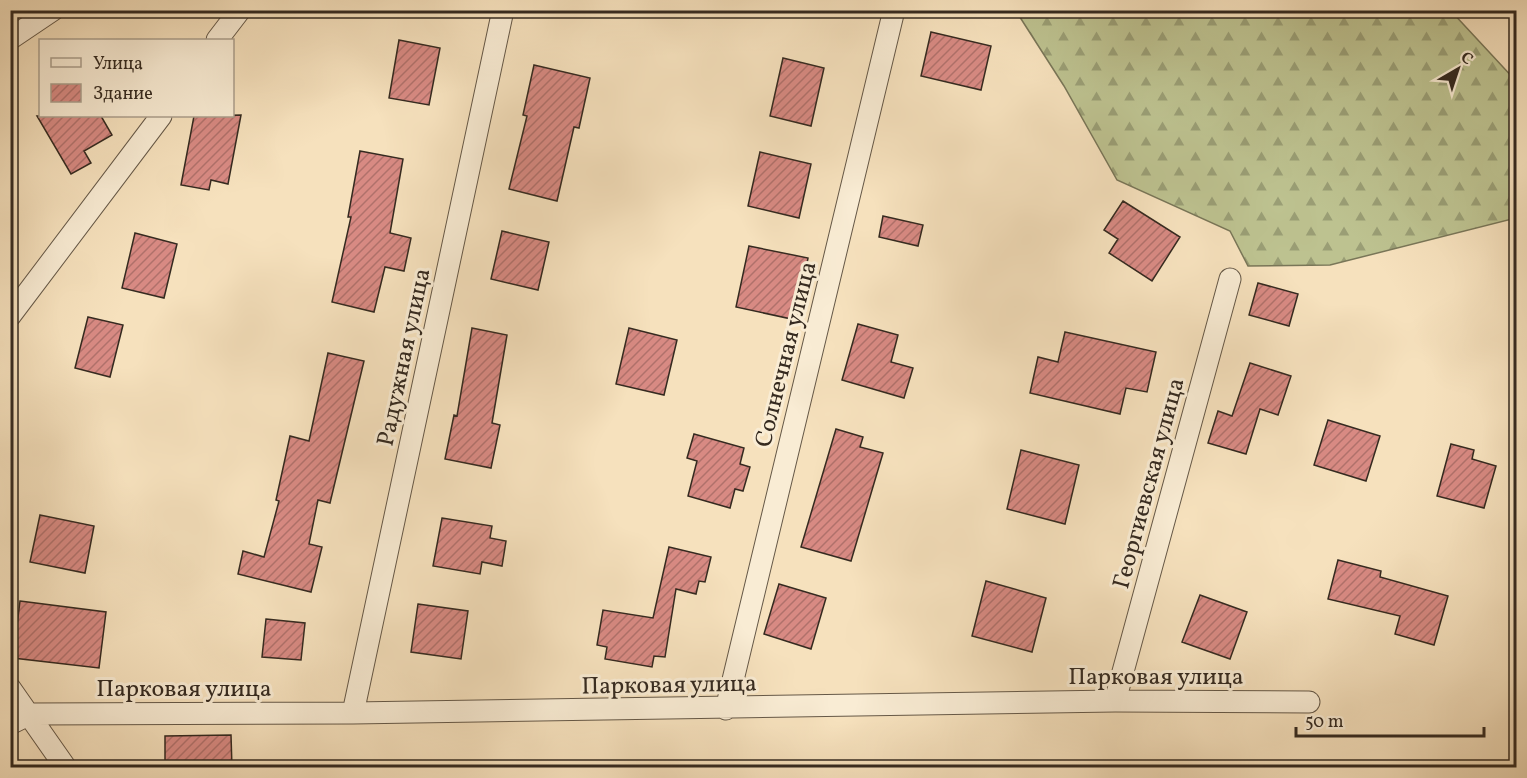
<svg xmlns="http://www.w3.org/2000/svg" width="1527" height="778" viewBox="0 0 1527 778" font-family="Vollkorn,serif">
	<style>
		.forest { fill: url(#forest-firs); stroke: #797658; stroke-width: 1.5 }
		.building { fill: url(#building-hatch); stroke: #352a20; stroke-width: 1.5 }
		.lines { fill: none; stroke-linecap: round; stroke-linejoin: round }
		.street-casing { stroke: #655847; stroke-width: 23 }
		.street { stroke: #f9ecd4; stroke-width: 21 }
		.labels { text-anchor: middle; stroke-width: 6; stroke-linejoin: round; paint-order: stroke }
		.street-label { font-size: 24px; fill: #352a20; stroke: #f9ecd4 }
	</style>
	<defs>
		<pattern id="forest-firs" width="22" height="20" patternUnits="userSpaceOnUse" patternTransform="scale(1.5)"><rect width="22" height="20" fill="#bdc290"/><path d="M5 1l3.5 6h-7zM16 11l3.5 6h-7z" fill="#9a9e75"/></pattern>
		<pattern id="building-hatch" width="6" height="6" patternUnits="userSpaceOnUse" patternTransform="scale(1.5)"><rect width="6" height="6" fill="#d88a83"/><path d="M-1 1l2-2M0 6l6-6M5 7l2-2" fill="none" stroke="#b0716b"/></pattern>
	</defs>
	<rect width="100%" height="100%" fill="#f6e1bd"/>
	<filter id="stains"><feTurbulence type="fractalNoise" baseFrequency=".00333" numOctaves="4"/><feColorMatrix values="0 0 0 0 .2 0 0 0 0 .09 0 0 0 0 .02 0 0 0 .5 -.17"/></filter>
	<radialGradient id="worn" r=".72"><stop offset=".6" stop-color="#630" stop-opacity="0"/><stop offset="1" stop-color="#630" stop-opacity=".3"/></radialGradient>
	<path class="forest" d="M1016,11H1451L1516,81V218L1330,265L1248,266L1230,231L1117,180L1064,86Z"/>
	<path class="building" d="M931,32L991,46L981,90L921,76Z
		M399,40L440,48L429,105L389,98Z
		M783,58L824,68L811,126L770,116Z
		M534,65L590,78L579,128L574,127L557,201L509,189L527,116L523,115Z
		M241,115L228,184L211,180L209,190L181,185L194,116Z
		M37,116H101L112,135L84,151L91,163L71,174Z
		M360,151L403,159L390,233L411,238L404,271L385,267L374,312L332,302L351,217H348Z
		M760,152L811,164L799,218L748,206Z
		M1123,201L1180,237L1152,281L1109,253L1118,239L1104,230Z
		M883,216L923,225L918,246L879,237Z
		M502,231L549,242L538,290L491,279Z
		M135,233L177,244L164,298L122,288Z
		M749,246L808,258L796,320L736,307Z
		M1258,283L1298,294L1289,326L1249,315Z
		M88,317L123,325L110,377L75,368Z
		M858,324L898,335L891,362L913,368L904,398L842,380Z
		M472,328L507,335L492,423L500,425L491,468L445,459L454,415L457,416Z
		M629,328L677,340L664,395L616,384Z
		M1065,332L1156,352L1147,392L1126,388L1120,414L1030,393L1038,357L1058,362Z
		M328,353L364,361L330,503L318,500L309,544L322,547L311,592L238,574L243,551L264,557L279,501L276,500L290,436L309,441Z
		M1250,363L1291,376L1278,415L1260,409L1246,454L1208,443L1218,411L1232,416Z
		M1328,420L1380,436L1366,481L1314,465Z
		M836,429L863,437L860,447L883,453L851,561L801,547Z
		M694,434L744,448L740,464L750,467L743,491L735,489L730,508L688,496L697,461L687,458Z
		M1451,444L1474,450L1472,459L1496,466L1484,508L1437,496Z
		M1021,450L1079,465L1065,524L1007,509Z
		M40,515L94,526L85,573L30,562Z
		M442,518L492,526L490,538L506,541L502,566L482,562L480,574L433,566Z
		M669,547L711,557L705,582L699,581L696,594L676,589L665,657L654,656L652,667L605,659L607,647L597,645L603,610L653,618Z
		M1338,560L1381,571L1380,577L1448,596L1434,645L1395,634L1400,616L1328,599Z
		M986,581L1046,598L1032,652L972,636Z
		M779,584L826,598L811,649L764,634Z
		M1200,595L1247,612L1230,659L1182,642Z
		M20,601L106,612L99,668L13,658Z
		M418,604L468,611L461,659L411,652Z
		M266,619L305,623L301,660L262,657Z
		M231,735L232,768H165V736Z"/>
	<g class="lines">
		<defs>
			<path id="street" d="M10,39L53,10
				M217,40L240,10
				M10,316L161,116
				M10,688L66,768
				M1115,701L1230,279
				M726,709L894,10
				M353,713L503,10
				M10,724L30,714L353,713L1115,701L1309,702"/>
		</defs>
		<use href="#street" class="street-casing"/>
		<use href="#street" class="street"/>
	</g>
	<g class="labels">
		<g class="street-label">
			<text transform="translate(785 354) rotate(-76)" y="8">Солнечная улица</text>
			<text transform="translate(403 357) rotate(-78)" y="8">Радужная улица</text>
			<text transform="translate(1148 483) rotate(-75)" y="8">Георгиевская улица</text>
			<text x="1156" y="684">Парковая улица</text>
			<text transform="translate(669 684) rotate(-1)" y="8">Парковая улица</text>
			<text x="184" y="696">Парковая улица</text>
		</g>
	</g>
	<rect width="1527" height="778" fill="none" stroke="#f6e1bd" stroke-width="36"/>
	<rect x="12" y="12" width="1503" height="754" fill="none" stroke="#352a20" stroke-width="3"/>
	<rect x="18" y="18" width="1491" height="742" fill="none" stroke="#352a20" stroke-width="1.5"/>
	<rect x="39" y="39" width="195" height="78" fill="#f9ecd4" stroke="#ab9e8c" stroke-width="1.5"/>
	<rect x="51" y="58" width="30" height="9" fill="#f9ecd4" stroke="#ab9e8c" stroke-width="1.5"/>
	<text x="93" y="69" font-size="18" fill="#352a20">Улица</text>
	<rect x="51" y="84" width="30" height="18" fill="url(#building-hatch)" stroke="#ab9e8c" stroke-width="1.5"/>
	<text x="93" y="99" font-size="18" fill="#352a20">Здание</text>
	<g transform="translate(1458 69) rotate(39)" stroke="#f9ecd4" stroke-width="4.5" paint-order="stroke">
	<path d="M0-4.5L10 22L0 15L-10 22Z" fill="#352a20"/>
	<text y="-9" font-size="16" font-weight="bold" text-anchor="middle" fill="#352a20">С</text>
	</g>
	<path d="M1296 727v9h188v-9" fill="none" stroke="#352a20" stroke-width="3"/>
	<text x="1305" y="727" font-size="18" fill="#352a20" stroke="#f9ecd4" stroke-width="4.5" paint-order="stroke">50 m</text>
	<rect width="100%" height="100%" filter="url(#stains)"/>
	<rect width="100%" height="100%" fill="url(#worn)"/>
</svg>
